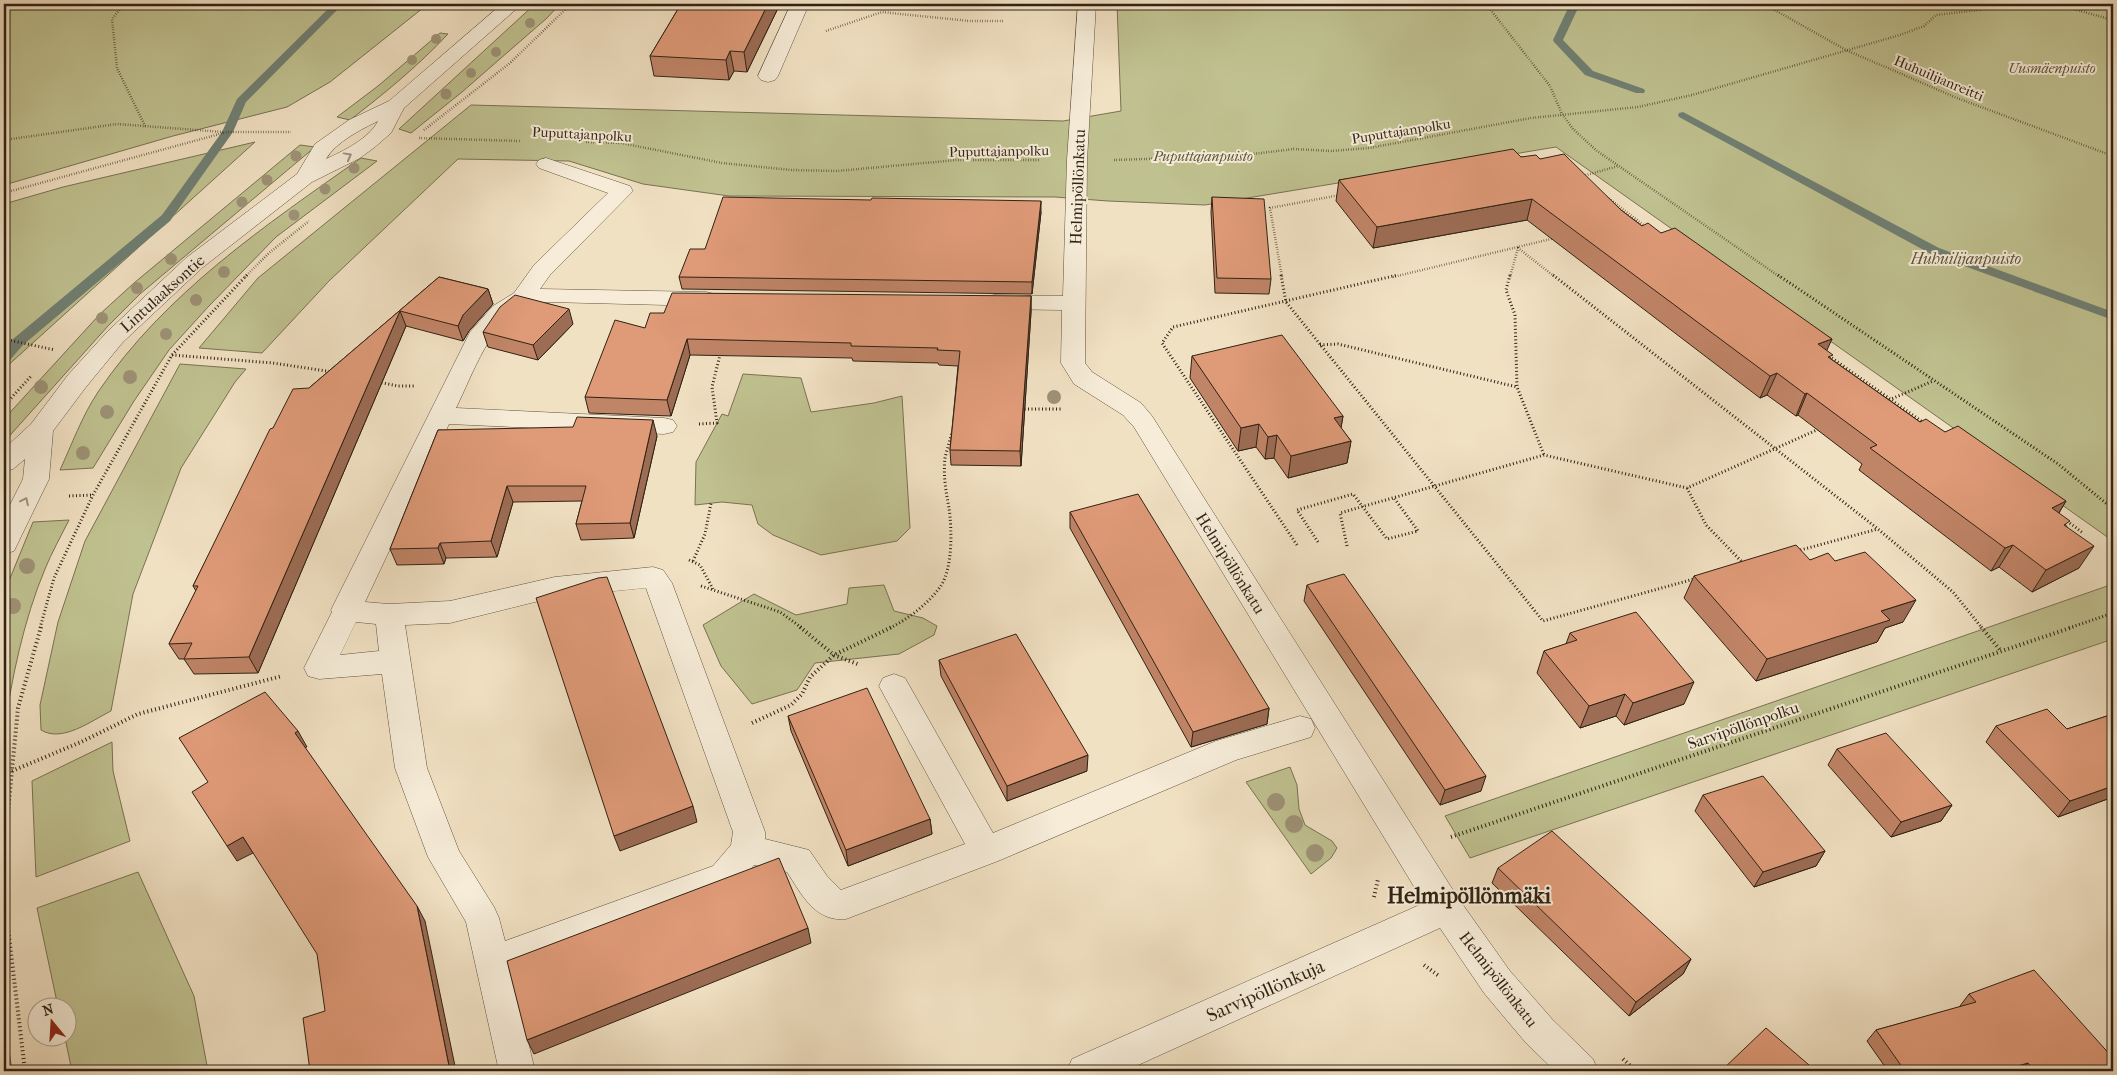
<svg xmlns="http://www.w3.org/2000/svg" width="2117" height="1075" viewBox="0 0 2117 1075" font-family="'IM FELL French Canon',serif">
	<style>
		.green { fill: #c0c190; stroke: #787252 }
		.lines { fill: none; stroke-linecap: round; stroke-linejoin: round }
		.stream { fill: #708074; fill-rule: evenodd }
		.minor-casing { stroke: #605240; stroke-width: 1 }
		.path-far2 { stroke: #302214; stroke-width: 2.5; stroke-dasharray: 0.5 2; stroke-linecap: butt }
		.path-far1 { stroke: #302214; stroke-width: 3; stroke-dasharray: 1 2.5; stroke-linecap: butt }
		.path { stroke: #302214; stroke-width: 4; stroke-dasharray: 1 3; stroke-linecap: butt }
		.minor { fill: #f6ecd8; fill-rule: evenodd }
		.tree { fill: #9e9277 }
		.wall { fill: #c08467; stroke: #302214 }
		.shaded-wall { fill: #9c6c54; stroke: #302214 }
		.building { fill: #df9a78; stroke: #302214 }
		.oneway { stroke: #9d9180 }
		.labels { text-anchor: middle; stroke-width: 4; stroke-linejoin: round; paint-order: stroke }
		.far-park-label { font-size: 14px; font-style: italic; fill: #5b5239; stroke: #f6ecd8 }
		.far-street-label { font-size: 14px; fill: #302214; stroke: #f6ecd8 }
		.street-label { font-size: 16px; fill: #302214; stroke: #f6ecd8 }
		.park-label { font-size: 16px; font-style: italic; fill: #5b5239; stroke: #f6ecd8 }
		.near-street-label { font-size: 19px; fill: #302214; stroke: #f6ecd8 }
		.near-quarter-label { font-size: 22px; font-weight: bold; fill: #302214; stroke: #f6ecd8 }
	</style>
	<rect width="100%" height="100%" fill="#f1e1c3"/>
	<filter id="stains"><feTurbulence type="fractalNoise" baseFrequency=".004" numOctaves="4"/><feColorMatrix values="0 0 0 0 .2 0 0 0 0 .09 0 0 0 0 .02 0 0 0 .5 -.17"/></filter>
	<radialGradient id="worn" r=".72"><stop offset=".6" stop-color="#630" stop-opacity="0"/><stop offset="1" stop-color="#630" stop-opacity=".3"/></radialGradient>
	<path class="green" d="M4,4H428L330,82L287,107L173,136L4,185Z
		M535,4H560L547,18L462,92L411,133L399,129Z
		M1117,4H2113V541L1556,147L1205,205L1108,201L1055,197L729,196L643,184L569,161L458,159L329,281L262,353L199,348L258,278L471,105L1063,121L1121,111Z
		M440,33L448,34C418,66 385,93 350,120L337,117L378,86Z
		M255,142L4,369V204L63,187Z
		M300,145L315,147L140,294L108,326L4,442V419L100,314L134,283Z
		M361,158L377,161L276,237L208,307L169,350L134,401L93,468L60,470C72,444 82,416 98,392C165,293 266,225 361,158Z
		M180,364L246,369L235,382L181,468L133,594L111,711C91,721 62,743 41,730L40,705L58,622L85,541Z
		M743,374L801,378L811,412L874,403L902,396L910,528L897,541L821,555L773,535L758,524L752,505L722,502L695,505L696,462L722,414L728,416Z
		M69,520C61,536 52,552 45,569C24,619 11,680 4,733V593L33,522Z
		M2113,584V639L1470,858L1445,816Z
		M884,585L894,611L923,618L937,626L934,635L899,654L815,663L797,690L752,704L721,666L703,625L754,594L796,615L847,604L849,588Z
		M112,742L113,771L130,841L36,877L32,781Z
		M1290,767L1297,785L1299,809L1305,825L1332,841L1337,848L1331,858L1311,874L1246,782Z
		M138,872L194,996L208,1071H72L65,1038H68V1008L58,1007L37,908Z
		M4,1015L12,1071H4Z"/>
	<g class="lines">
		<path class="stream" d="M333,4H343L246,102L233,132L170,221L23,345L9,361L4,362V350L13,339L162,215L222,132L237,99Z
			M1570,4H1580L1563,40L1593,71L1644,89L1645,91L1644,93H1636L1585,75L1554,42L1553,40Z
			M1683,112L1939,248L2113,312V320L1931,254L1679,117L1678,115L1679,113Z"/>
		<defs>
			<path id="minor" d="M502,4H522L404,108L391,133L375,147L360,158L312,182L202,268L123,342L86,387L53,431L49,479L14,551L4,554V517L23,479L25,459L13,469L4,472V449L31,424L68,375L107,332L186,258L297,174L315,144L349,120L389,101ZM378,121C369,139 343,151 326,159C336,142 360,130 378,121Z
				M791,4H809L778,76L775,80L768,82L761,80L758,76Z
				M1078,4H1096L1087,160L1085,363L1092,372L1141,403L1152,416L1458,898L1510,971L1552,1019L1593,1059L1598,1071H1555L1526,1043L1484,993L1440,928L1125,1071H1067L1072,1059L1424,903L1134,427L1123,415L1074,384L1061,363L1062,310L994,309L986,307L982,302L986,297L994,295L1063,296L1067,160Z
				M546,158L630,186L633,191L550,275L540,289L706,292L714,294L718,299L714,304L706,306L548,302C542,303 534,302 529,304C492,316 472,376 456,408L664,418L673,420L677,426L673,432L664,434L449,424L365,602L389,604L450,601L555,577L653,567L663,570L672,583L765,832V839L809,850L827,876L841,890L965,844L879,686L883,678L894,674L905,678L993,833L1216,741L1300,716L1311,719L1315,728L1311,737L1236,760L998,861L846,919C815,922 802,895 787,872L754,865L737,886L511,970L535,1071H499L466,922L428,857L395,768L382,674L319,679L308,676L304,668L332,612L331,610L470,332L493,306L514,293L534,265L608,193L539,168L536,164L539,160ZM646,588L733,832L731,845L713,866L505,941L499,918L494,907L459,851L427,768L405,625L450,623L555,597ZM356,622L376,624L379,651L340,655Z"/>
		</defs>
		<use href="#minor" class="minor-casing"/>
		<path class="path-far2" d="M124,4L112,19L117,68L145,126
			M1486,4L1550,86L1562,114L1573,129L1597,151L1780,277
			M1764,4L1846,50L1957,98L2113,156
			M2055,4L2113,20
			M1774,9L1824,4
			M826,31L882,12L969,21H1004
			M424,130L510,63L571,4
			M419,138L520,141
			M4,140L117,124L223,132
			M586,142L621,143L722,163L791,170L837,171L957,160H1040
			M1114,160L1236,156L1294,149L1331,151L1369,148L1531,118L1638,107L1692,95L1900,35L1924,26L1936,15L1987,9L1998,4
			M1583,176L1618,166
			M4,193L227,132H291
			M1607,197L1646,227
			M245,277L269,253L309,221
			M1282,277L1270,208L1340,195
			M1393,277L1555,238
			M1510,277L1518,248L1555,277"/>
		<path class="path-far1" d="M1281,275L1286,302L1543,621L1694,579
			M1510,275L1506,290L1515,315L1517,387L1544,455
			M1553,275L1878,529L1953,592L1982,628
			M1778,275L2058,464L2113,509
			M4,339L55,350
			M1320,345L1338,344L1517,387
			M172,355L273,363L333,372
			M1829,356L1924,423
			M378,382L398,386H414
			M1889,400L1933,381
			M4,406L32,375
			M1021,409H1062
			M699,424L717,423L712,387L721,351
			M1687,488L1706,525L1743,563
			M69,496L93,495
			M2067,521L2083,533
			M1318,542L1297,510L1353,494L1387,539L1418,531L1394,498
			M1297,545L1162,343L1173,327L1398,275
			M1347,546L1340,513L1544,455L1687,488L1819,429
			M1797,551L1878,529
			M689,560L700,565L713,589
			M693,561L705,534L711,503
			M701,586L780,612L802,628
			M40,628L54,578L93,495L172,355L247,275
			M890,628C908,619 928,604 940,587C953,569 952,529 949,508C946,492 943,475 945,458C947,449 950,441 952,432
			M2069,628L2113,613"/>
		<path class="path" d="M800,627L834,655L860,665
			M1981,627L2001,651
			M752,723L791,705L802,694L810,677L834,655L892,627
			M12,771L81,742L138,714L282,676
			M1451,837L2073,627
			M1374,897L1378,879
			M1424,965L1439,976
			M1623,1059L1636,1071
			M25,1071L6,911V832L18,708L41,627"/>
		<use href="#minor" class="minor"/>
	</g>
	<g class="tree">
		<circle cx="530" cy="23" r="5"/>
		<circle cx="436" cy="39" r="5"/>
		<circle cx="496" cy="52" r="5"/>
		<circle cx="412" cy="60" r="5"/>
		<circle cx="471" cy="73" r="5"/>
		<circle cx="446" cy="94" r="5.5"/>
		<circle cx="296" cy="156" r="5.5"/>
		<circle cx="354" cy="168" r="5.5"/>
		<circle cx="267" cy="180" r="5.5"/>
		<circle cx="325" cy="189" r="5.5"/>
		<circle cx="242" cy="202" r="5.5"/>
		<circle cx="294" cy="215" r="5.5"/>
		<circle cx="171" cy="259" r="6"/>
		<circle cx="224" cy="272" r="6"/>
		<circle cx="137" cy="288" r="6"/>
		<circle cx="196" cy="300" r="6"/>
		<circle cx="102" cy="318" r="6"/>
		<circle cx="166" cy="334" r="6"/>
		<circle cx="130" cy="377" r="7"/>
		<circle cx="41" cy="387" r="7"/>
		<circle cx="1054" cy="397" r="7"/>
		<circle cx="107" cy="412" r="7"/>
		<circle cx="83" cy="453" r="7"/>
		<circle cx="27" cy="566" r="8"/>
		<circle cx="13" cy="606" r="8"/>
		<circle cx="1276" cy="802" r="9"/>
		<circle cx="1294" cy="824" r="9"/>
		<circle cx="1315" cy="853" r="9"/>
	</g>
	<path class="wall" d="M681,4H780L747,72L734,71L729,80L654,76L650,56Z
		M1521,157L1540,159L1621,210L1642,226L1661,233L1832,339L1826,350L1831,359L1920,422L1945,432L2066,501L2059,513L2067,527L2079,568L2032,592L1999,567L1991,571L1859,470L1862,464L1798,415L1796,416L1767,395L1760,398L1527,220L1373,248L1336,201L1339,180Z
		M1212,197L1271,279L1269,294L1215,293L1211,212Z
		M1041,212L1032,294L682,289L679,277L705,249Z
		M439,277L488,289L493,304L469,331L463,341L406,326L258,673L194,674L184,659H179L169,644L196,591L193,586L273,428L309,388Z
		M1031,296V312L1021,466L951,465L950,450L958,366L939,365L938,363L853,361L852,358L690,355L671,416L589,413L585,397L645,328L664,313Z
		M573,324L538,360L488,347L483,332Z
		M1192,356L1343,416L1341,428L1351,441L1347,463L1288,478L1274,458L1265,459L1256,447L1238,451L1190,378Z
		M438,430L657,436L634,538L581,540L576,524L582,501L513,502L497,557L446,558L444,564L397,565L390,549Z
		M1070,512L1269,708L1267,724L1191,747L1070,528Z
		M1810,560L1835,561L1903,622L1885,628L1877,642L1756,681L1684,598L1694,576Z
		M1307,585L1481,791L1440,805L1304,601Z
		M1570,633L1684,704L1624,725L1616,716L1580,728L1537,673L1544,651L1566,644Z
		M939,660L1087,771L1007,801L941,676Z
		M2113,714V797L2058,817L1986,742L1996,726L2067,729Z
		M788,716L930,819L932,834L848,866L791,731Z
		M1837,749L1952,805L1941,821L1891,837L1828,765Z
		M1703,795L1825,851L1816,866L1754,887L1695,811Z
		M1498,868L1691,959L1683,974L1629,1016L1492,883Z
		M1969,994L2113,1071H1888L1867,1041L1876,1030L1960,1007V1006Z"/>
	<path class="shaded-wall" d="M768,4H780L747,72L744,52Z
		M730,51L734,71L729,80L726,60Z
		M1532,199L1527,220L1373,248L1377,227Z
		M1041,201V212L1032,294V282Z
		M488,289L493,304L469,331L463,341L458,326L463,315Z
		M1031,296V312L1021,466L1020,451Z
		M569,309L573,324L538,360L533,345Z
		M400,311L406,326L258,673L249,657Z
		M687,339L690,355L671,416L667,400Z
		M1832,339L1822,361L1818,344Z
		M1777,373L1767,395L1760,398L1770,376Z
		M1807,393L1798,415L1796,416L1805,394Z
		M1343,416L1339,438L1334,418Z
		M653,420L657,436L634,538L630,523Z
		M1259,424L1256,447L1238,451L1241,428Z
		M1277,435L1274,458L1265,459L1268,437Z
		M1351,441L1347,463L1288,478L1291,456Z
		M507,486L513,502L497,557L491,541Z
		M2066,501L2052,524V508Z
		M440,543L446,558L444,564L438,548Z
		M2013,545L1999,567L1991,571L2005,548Z
		M2094,546L2079,568L2032,592L2046,570Z
		M1916,600L1903,622L1885,628L1877,642L1756,681L1767,659L1881,611Z
		M1694,682L1684,704L1624,725L1633,703Z
		M1625,694L1616,716L1580,728L1589,706Z
		M1269,708L1267,724L1191,747L1193,732Z
		M298,731L307,747L304,748L295,733Z
		M1088,755L1087,771L1007,801V786Z
		M1486,776L1481,791L1440,805L1445,790Z
		M2113,786V797L2058,817L2070,801Z
		M1952,805L1941,821L1891,837L1901,822Z
		M693,806L697,822L620,851L614,836Z
		M930,819L932,834L848,866L846,850Z
		M243,837L253,853L237,861L227,846Z
		M1825,851L1816,866L1754,887L1763,872Z
		M417,906L425,921L456,1071H450Z
		M808,928L811,943L534,1054L527,1040Z
		M1691,959L1683,974L1629,1016L1636,1002Z
		M2028,1063L2020,1071H2001Z"/>
	<path class="building" d="M681,4H768L744,52L730,51L726,60L650,56Z
		M1513,149L1521,157L1536,155L1540,159L1564,154L1621,210L1642,226L1648,223L1661,233L1675,228L1832,339L1818,344L1833,355L1828,357L1920,422L1926,419L1945,432L1958,426L2066,501L2052,508L2070,521L2064,525L2094,546L2046,570L2013,545L2005,548L1870,448L1877,445L1807,393L1805,394L1777,373L1770,376L1532,199L1377,227L1339,180Z
		M723,197L871,200L872,198L1041,201L1032,282L679,277L690,249H705Z
		M1212,197L1264,199L1271,279L1217,278Z
		M439,277L488,289L463,315L458,326L400,311L249,657L184,659L192,643L169,644L198,586H193L270,429L273,428L293,389L309,388Z
		M672,293L1031,296L1020,451L950,450L960,351L937,350L938,348L851,346V343L687,339L667,400L585,397L615,320L645,328L650,313H664Z
		M515,295L569,309L533,345L483,332L500,307Z
		M1282,335L1343,416L1334,418L1351,441L1291,456L1277,435L1268,437L1259,424L1241,428L1192,356Z
		M577,417L653,420L630,523L576,524L586,486H507L491,541L440,543L438,548L390,549L438,430L573,427Z
		M1138,494L1269,708L1193,732L1070,512Z
		M1796,545L1810,560L1828,553L1835,561L1865,552L1916,600L1881,611L1890,620L1767,659L1694,576Z
		M1344,574L1486,776L1445,790L1307,585Z
		M607,577L693,806L614,836L536,598L598,578Z
		M1636,612L1694,682L1633,703L1625,694L1589,706L1544,651L1577,640L1570,633Z
		M1016,634L1088,755L1007,786L939,660Z
		M867,688L930,819L846,850L788,716Z
		M265,692L298,731L295,733L417,906L450,1071H310L303,1018L325,1011L317,954L243,837L227,846L192,792L208,782L179,738Z
		M2047,709L2067,729L2113,714V786L2070,801L1996,726Z
		M1886,733L1952,805L1901,822L1837,749Z
		M1763,776L1825,851L1763,872L1703,795Z
		M1552,831L1691,959L1636,1002L1498,868Z
		M779,858L808,928L527,1040L507,961Z
		M2034,970L2113,1058V1071H2034L2028,1063L2001,1071H1905L1876,1030L1976,1002L1969,994Z
		M1766,1028L1816,1071H1721Z"/>
	<defs><path id="oneway-chevron" d="M-2-3.5L2.5 0L-2 3.5" fill="none" stroke-width="1.6" stroke-linecap="round" stroke-linejoin="round" transform="scale(1.25)"/></defs>
	<g class="oneway">
		<use href="#oneway-chevron" transform="translate(348 156) rotate(-29)"/>
		<use href="#oneway-chevron" transform="translate(25 501) rotate(-64)"/>
	</g>
	<g class="labels">
		<g class="far-park-label">
			<text x="2052" y="73">Uusmäenpuisto</text>
			<text x="1203" y="161">Puputtajanpuisto</text>
		</g>
		<g class="far-street-label">
			<text transform="translate(1939 78) rotate(23)" y="5">Huhuilijanreitti</text>
			<text transform="translate(1401 131) rotate(-9)" y="5">Puputtajanpolku</text>
			<text transform="translate(582 134) rotate(3)" y="5">Puputtajanpolku</text>
			<text transform="translate(999 151) rotate(-1)" y="5">Puputtajanpolku</text>
		</g>
		<g class="street-label">
			<text transform="translate(1077 187) rotate(-88)" y="6">Helmipöllönkatu</text>
			<text transform="translate(162 293) rotate(-42)" y="6">Lintulaaksontie</text>
			<text transform="translate(1231 563) rotate(58)" y="6">Helmipöllönkatu</text>
			<text transform="translate(1743 725) rotate(-19)" y="6">Sarvipöllönpolku</text>
			<text transform="translate(1499 979) rotate(52)" y="6">Helmipöllönkatu</text>
		</g>
		<g class="park-label">
			<text x="1966" y="264">Huhuilijanpuisto</text>
		</g>
		<g class="near-street-label">
			<text transform="translate(1265 990) rotate(-24)" y="7">Sarvipöllönkuja</text>
		</g>
		<g class="near-quarter-label">
			<text x="1469" y="903">Helmipöllönmäki</text>
		</g>
	</g>
	<rect width="2117" height="1075" fill="none" stroke="#f1e1c3" stroke-width="20"/>
	<rect x="5" y="5" width="2107" height="1065" fill="none" stroke="#302214" stroke-width="2.5"/>
	<rect x="10" y="10" width="2097" height="1055" fill="none" stroke="#302214"/>
	<g transform="translate(52 1022) rotate(342)"><circle r="24" fill="#f6ecd8" stroke="#a79b8a"/>
	<path d="M0-4L9 19L0 12L-9 19Z" fill="#8f2418"/>
	<text y="-8" font-size="14" font-weight="bold" text-anchor="middle" fill="#302214">N</text>
	</g>
	<rect width="100%" height="100%" filter="url(#stains)"/>
	<rect width="100%" height="100%" fill="url(#worn)"/>
</svg>
